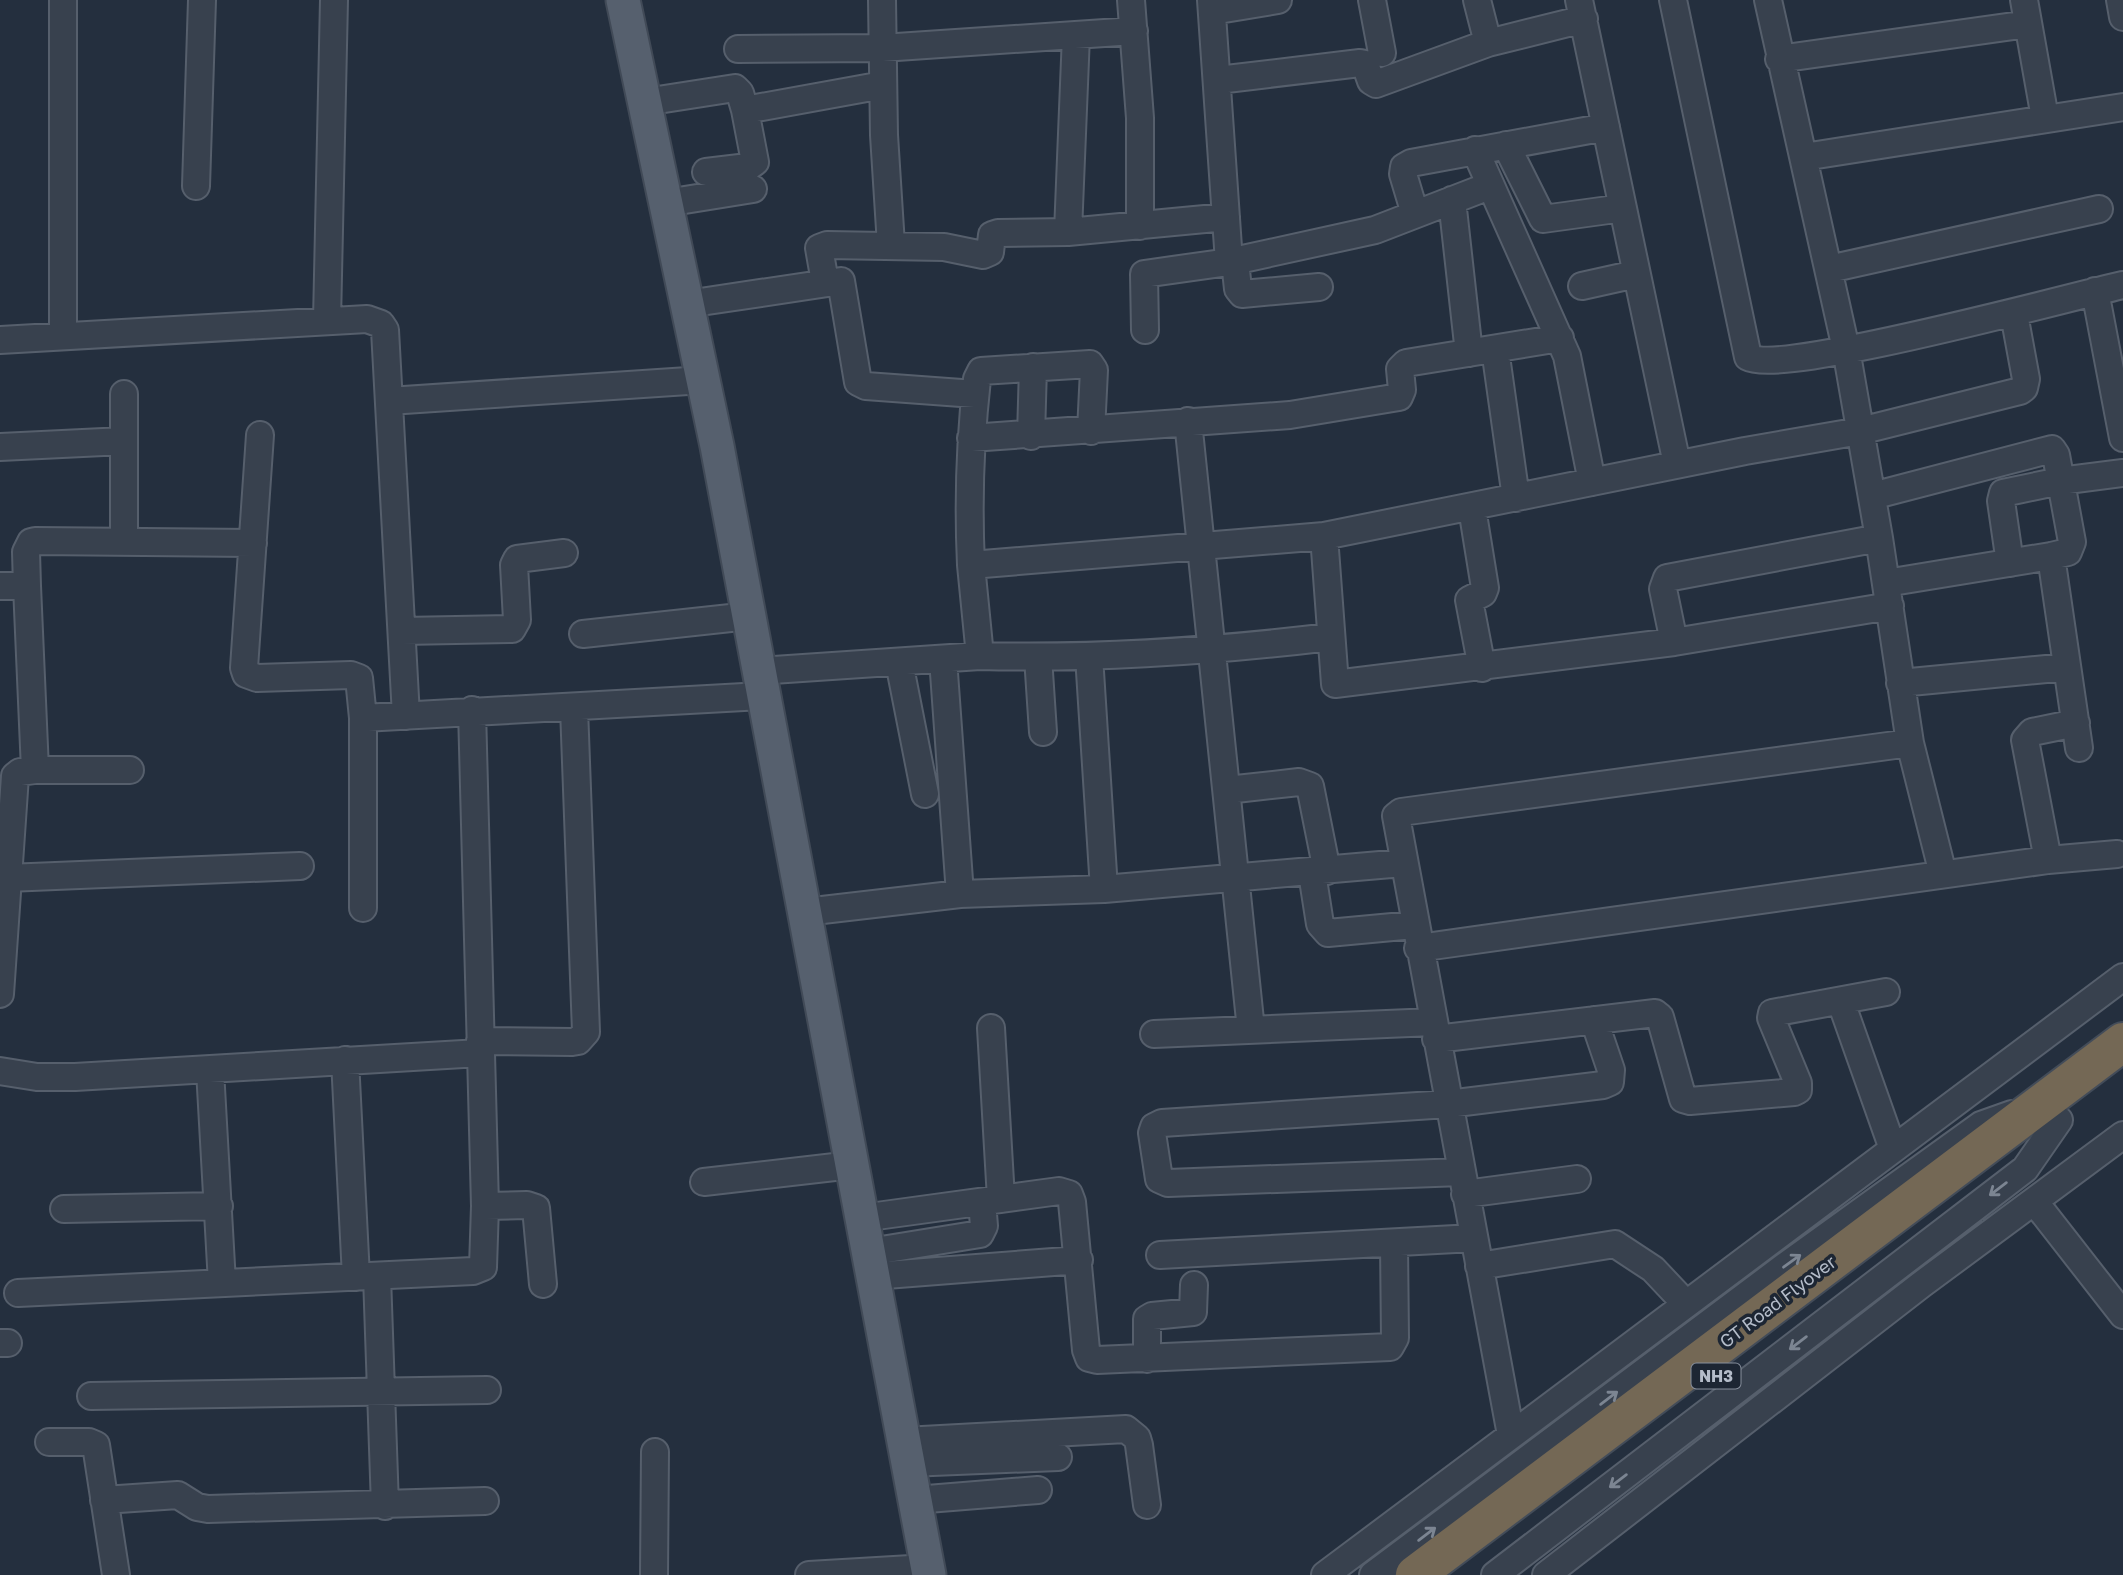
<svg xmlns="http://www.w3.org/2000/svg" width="2123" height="1575" viewBox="0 0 2123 1575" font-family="'Golos Text',sans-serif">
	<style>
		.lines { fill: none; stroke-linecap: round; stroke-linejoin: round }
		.minor-casing { stroke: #565f6c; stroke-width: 30 }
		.major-casing { stroke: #414a57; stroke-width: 37 }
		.highway-casing { stroke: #434c59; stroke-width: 42 }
		.minor { stroke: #38414e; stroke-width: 26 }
		.major { stroke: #56606e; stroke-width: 33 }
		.highway { stroke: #746855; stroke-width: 38 }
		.oneway { stroke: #7c8592 }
		.labels { text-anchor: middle; stroke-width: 7; stroke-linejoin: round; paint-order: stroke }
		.shield { fill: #1d2633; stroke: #878f9c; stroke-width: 2 }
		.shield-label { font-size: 16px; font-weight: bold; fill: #b4bcc9 }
		.street-label { font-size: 18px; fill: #b4bcc9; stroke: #1d2633 }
	</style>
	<rect width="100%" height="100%" fill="#242f3e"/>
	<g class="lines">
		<defs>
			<path id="minor" d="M882,0L884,135L891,245
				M1131,0L1140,118V226
				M1211,0L1229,262
				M1372,0L1382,53
				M1477,0L1488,43
				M1579,0L1677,464
				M1673,0L1748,357C1782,376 2069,297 2123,285
				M1768,0L1846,349L1879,538L1910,743L1943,874
				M2024,0L2045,118
				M2120,0L2123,17
				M1212,11L1278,0
				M738,49L882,48L1134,31
				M1779,59L2028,24
				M1218,80L1360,63L1365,64L1371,81L1376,84L1488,43L1584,19
				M645,102L735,88L740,93L745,110L883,85
				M1506,145L1543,219L1623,208
				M1475,150L1567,356L1592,482
				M1804,157L2123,107
				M706,172L748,167L755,162L745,110
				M196,186L202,0
				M1452,200L1469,353
				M666,203L753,189
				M1415,214L1403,174L1404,167L1411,163L1606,127
				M1068,232L1076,35
				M1235,261L1238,289L1242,294L1319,287
				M1829,269L2099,209
				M825,282L819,248L827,245L944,247L983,255L990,252L992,235L998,233L1068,232L1226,217
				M1582,286L1636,274
				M2095,291L2123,438
				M687,304L841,281L858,382L866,386L975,394
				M327,321L334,0
				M1145,330L1144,274L1229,262L1375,230L1489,186
				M63,335V0
				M0,340L367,319L381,324L385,330L406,716
				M1495,349L1516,498
				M389,401L703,380
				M1188,421L1251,1030
				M260,435L244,668L246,674L257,678L351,675L359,678L363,718V908
				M1031,436L1033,367
				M971,438L1290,415L1399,397L1402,390L1400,369L1406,363L1560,338
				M0,447L124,441
				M1872,496L2052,449L2056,455L2072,542L2068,552L2051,556L1886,583
				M1472,508L1485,588L1483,593L1469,600L1482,668
				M1324,536L1335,684L1674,642L1890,606
				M124,542V394
				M2051,556L2079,748
				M2010,563L2001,501L2003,493L2060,481L2123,473
				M971,565C968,502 970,441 977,379L981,371L1090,364L1094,370L1091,431
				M0,586H27L35,770
				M27,586L26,552L31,542L35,541L253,543
				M402,631L512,629L517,620L514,565L517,559L564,553
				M583,634L749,616
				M1674,642L1663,589L1667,578L1879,538
				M980,656C1097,659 1214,651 1330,637
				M1089,656L1104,889
				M1038,657L1043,732
				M943,659L960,894
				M899,662L925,794
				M759,671L980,656L971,565L1324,536L1745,451L1860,431L2020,391L2024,388L2026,379L2014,314
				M1900,683L2067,667
				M363,718L762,696
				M1227,790L1299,782L1310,786L1327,871
				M2048,860L2025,740L2032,732L2076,723
				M1312,873L1320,924L1328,933L1414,925
				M7,878L300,866
				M805,912L960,894L1104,889L1403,863
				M1418,948L2048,860L2117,854
				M0,994L15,776L20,772L35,770H130
				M1841,1002L1893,1149
				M991,1028L1001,1199
				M1154,1034L1433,1022
				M1436,1039L1655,1013L1660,1017L1683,1099L1690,1101L1794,1092L1798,1090V1083L1771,1018L1772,1013L1886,992
				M480,1041L572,1042L578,1041L586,1032L574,708
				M345,1060L356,1277
				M210,1070L222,1283
				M0,1071L37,1077H75L480,1053
				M1461,1172L1168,1183L1159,1179L1152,1133L1154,1127L1162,1123L1448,1104L1603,1085L1610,1082L1611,1070L1594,1020
				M704,1182L852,1165
				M1465,1194L1577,1179
				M2034,1201L2123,1315
				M485,1206L527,1205L536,1208L543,1284
				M64,1209L219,1206
				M862,1218L1059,1191L1069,1194L1072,1202L1086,1350L1089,1358L1097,1360L1390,1347L1395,1338L1394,1244
				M869,1252L980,1234L984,1226L982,1202
				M1160,1255L1474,1238
				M1479,1266L1615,1244L1653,1269L1686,1304
				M377,1276L385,1506
				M873,1276L1079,1260
				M18,1293L473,1271L483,1267L485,1206L472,710
				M0,1343H8
				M1147,1359V1319L1152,1316L1193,1312L1194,1285
				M91,1396L487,1390
				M1511,1435L1396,816L1401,812L1910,743
				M904,1441L1126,1429L1137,1438L1139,1445L1147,1505
				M49,1442H89L96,1445L116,1575
				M908,1463L1058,1457
				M104,1500L178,1495L197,1507L208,1509L485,1501
				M915,1500L1038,1490
				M654,1575L655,1452
				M809,1575L928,1568
				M1325,1575L2123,977
				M1373,1575L1784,1267L1981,1125L2012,1114
				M1495,1575L2025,1169L2059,1120
				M1546,1575L1922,1284L2123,1135"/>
			<path id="major" d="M623,0L717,446L929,1575"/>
			<path id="highway" d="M1415,1575L2123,1042"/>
		</defs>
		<use href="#minor" class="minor-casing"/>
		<use href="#major" class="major-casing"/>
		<use href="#highway" class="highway-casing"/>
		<use href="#minor" class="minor"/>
		<use href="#major" class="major"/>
		<use href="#highway" class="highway"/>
	</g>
	<defs><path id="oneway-shaft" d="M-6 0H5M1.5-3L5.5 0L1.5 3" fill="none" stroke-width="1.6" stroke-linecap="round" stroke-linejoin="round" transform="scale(1.75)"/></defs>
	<g class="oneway">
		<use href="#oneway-shaft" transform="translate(1998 1189) rotate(143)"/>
		<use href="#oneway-shaft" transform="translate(1792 1261) rotate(-36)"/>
		<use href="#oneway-shaft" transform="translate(1798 1343) rotate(143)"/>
		<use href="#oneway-shaft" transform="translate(1609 1398) rotate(-37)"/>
		<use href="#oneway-shaft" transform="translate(1618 1481) rotate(143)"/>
		<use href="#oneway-shaft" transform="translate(1427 1534) rotate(-37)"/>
	</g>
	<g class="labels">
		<rect class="shield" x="1691.5" y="1363.5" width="49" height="25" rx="5"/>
		<g class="shield-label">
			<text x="1716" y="1382">NH3</text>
		</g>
		<g class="street-label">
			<text transform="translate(1778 1302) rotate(-37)" y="6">GT Road Flyover</text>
		</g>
	</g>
</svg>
